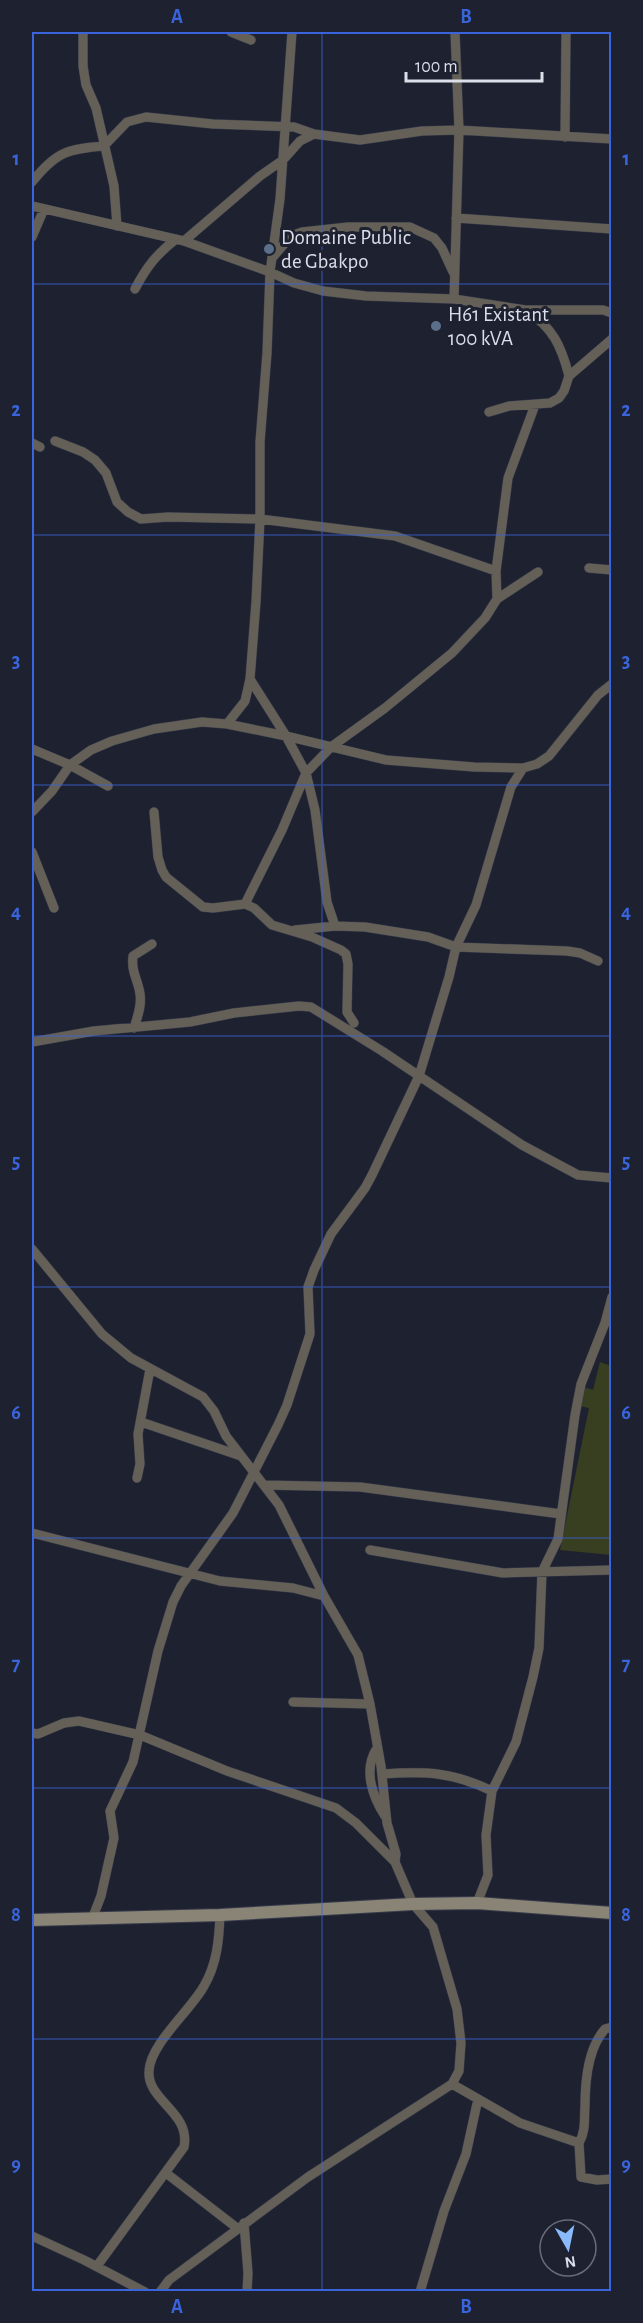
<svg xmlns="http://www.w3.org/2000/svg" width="643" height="2323" viewBox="0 0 643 2323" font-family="'Alegreya Sans',sans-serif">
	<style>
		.green { fill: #383f20 }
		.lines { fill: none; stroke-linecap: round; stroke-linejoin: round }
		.street-casing { stroke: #383c4a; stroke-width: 10 }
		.secondary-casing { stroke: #383c4a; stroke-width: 14 }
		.street { stroke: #646058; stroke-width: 9 }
		.secondary { stroke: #8a8477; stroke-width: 12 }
		.grid { fill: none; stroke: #3a64db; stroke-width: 1.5; stroke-opacity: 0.55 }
		.service-dot { fill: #5c6f8a; stroke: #1d2130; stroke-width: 2 }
		.labels { text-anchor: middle; stroke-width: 6; stroke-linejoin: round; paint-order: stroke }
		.poi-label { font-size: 21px; fill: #dcdfea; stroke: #1d2130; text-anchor: start }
		.neatline { fill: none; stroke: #3a64db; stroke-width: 2 }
		.grid-label { font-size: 20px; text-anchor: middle; font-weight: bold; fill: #3a64db }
	</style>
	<rect width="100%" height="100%" fill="#1d2130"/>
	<path class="green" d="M600,1362L611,1366V1555L560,1550L589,1408L580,1406L584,1387L593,1390Z"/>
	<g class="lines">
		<defs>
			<path id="street" d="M83,32V66L86,85L96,108L114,186L117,226
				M231,32L251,40
				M292,32L280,199L270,272L267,353L260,442V519L256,602L250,679L286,736L306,773L315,810L327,902L335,926
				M565,137L566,32
				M32,182C56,152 67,149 104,146L127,122L146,117L213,124L294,127L314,134
				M32,206L184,241L270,272L294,283L323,291L366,296L454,299L525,310H603L612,313
				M456,218L612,229
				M32,237L44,209
				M184,241L260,176L283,160L300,141L314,134L360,140L422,131L459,130L612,139
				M273,257L291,236L302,232L348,227H410L434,238L442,248L453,272
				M135,289C147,266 156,255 176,239
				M454,299L459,130L455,32
				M526,310C553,328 561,345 569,376
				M489,412L509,406L550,403L559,398L564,391L569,376L612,339
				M55,441L83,452L95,460L106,473L117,502L128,512L141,519L168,517L260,519L395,536L496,571
				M32,443L40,447
				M589,568L612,570
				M497,599L538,572
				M227,724L245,701L250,679
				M32,749L70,765L108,786
				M32,812L52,791L70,765L91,750L112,741L154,729L202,722L227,724L286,736L386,760L474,767L523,768L537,764L549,756L598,695L612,684
				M154,812L158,857L162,870L166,877L203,907L213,908L245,904L254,908L272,925L312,937L341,950L346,954L348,964L347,1012L354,1023
				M32,852L54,908
				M245,904L282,830L306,773L331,747L385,708L452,653L485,618L497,599L496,571L508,478L535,405
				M295,930L335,926L365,927L428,937L456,947L567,951L580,953L598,961
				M134,1028C137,1018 142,1006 140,994C138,979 131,973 133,956L152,944
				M32,1042L94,1031L190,1022L234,1013L299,1006L311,1007L382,1051L522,1145L578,1175L612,1178
				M32,1249L102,1334L131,1358L203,1397L214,1411L226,1436L279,1505L324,1596L358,1655L370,1704L381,1766L387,1823L396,1854L395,1862L413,1904L433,1927L457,2009L461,2043L459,2071L452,2084
				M141,1422L241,1456
				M137,1478L140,1464L138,1434L150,1369
				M264,1485L360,1487L561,1514
				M32,1533L220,1581L293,1588L324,1596
				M370,1550L503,1573L612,1570
				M293,1702L370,1704
				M32,1733L38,1734L64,1723L79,1721L140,1735L227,1771L336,1808L356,1823L395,1862
				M377,1748C363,1769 372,1796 385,1816
				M383,1774C425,1771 453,1772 492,1791
				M477,1903L488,1875L486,1835L492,1791L516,1742L533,1677L539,1648L542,1572L558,1539L575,1415L581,1384L605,1323L612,1297
				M92,1919L101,1896L114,1838L110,1811L133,1762L158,1651L173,1602L181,1586L233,1513L278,1425L287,1405L310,1334L308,1287L314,1270L331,1234L365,1188L372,1175L419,1076L449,977L456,947L476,905L511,787L523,768
				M579,2143C586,2131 584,2119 585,2106C585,2080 588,2048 605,2029L612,2027
				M166,2173L237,2228
				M244,2223L248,2273L247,2292
				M32,2236L84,2260L145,2292
				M97,2266L184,2147C191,2112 147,2101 149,2071C150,2044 191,2010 204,1986C217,1964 219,1940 220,1915
				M160,2292L169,2280L308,2177L452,2084L520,2123L579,2143L581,2177L597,2180L612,2179
				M420,2292L444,2211L466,2154L478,2099"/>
			<path id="secondary" d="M32,1920L220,1915L413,1904L477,1903L612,1913"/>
		</defs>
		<use href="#street" class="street-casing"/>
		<use href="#secondary" class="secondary-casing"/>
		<use href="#street" class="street"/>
		<use href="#secondary" class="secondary"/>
	</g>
	<path class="grid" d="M322,32V2292M32,284H612M32,535H612M32,785H612M32,1036H612M32,1287H612M32,1538H612M32,1788H612M32,2039H612"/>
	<g class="service-dot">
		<circle cx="269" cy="249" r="6"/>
		<circle cx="436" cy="326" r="6"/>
	</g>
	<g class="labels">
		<g class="poi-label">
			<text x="281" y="244">Domaine Public<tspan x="281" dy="24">de Gbakpo</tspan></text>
			<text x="448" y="321">H61 Existant<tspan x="448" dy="24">100 kVA</tspan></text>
		</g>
	</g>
	<rect width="643" height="2323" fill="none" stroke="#1d2130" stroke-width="66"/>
	<g transform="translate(568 2248) rotate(171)"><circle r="28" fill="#1d2130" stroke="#696d7a" stroke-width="1.5"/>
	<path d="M0-4.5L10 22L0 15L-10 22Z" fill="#8bbafc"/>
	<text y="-9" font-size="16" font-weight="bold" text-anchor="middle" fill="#dcdfea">N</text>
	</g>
	<path d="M406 72v9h136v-9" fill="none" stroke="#dcdfea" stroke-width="3"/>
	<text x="415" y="72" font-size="18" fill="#dcdfea" stroke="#1d2130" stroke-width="4.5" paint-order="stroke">100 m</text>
	<rect x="33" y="33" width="577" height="2257" class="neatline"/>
	<g class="grid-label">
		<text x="177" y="23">A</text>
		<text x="466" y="23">B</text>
		<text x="16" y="165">1</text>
		<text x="626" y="165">1</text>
		<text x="16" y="416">2</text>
		<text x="626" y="416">2</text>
		<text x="16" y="667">3</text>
		<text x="626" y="667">3</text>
		<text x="16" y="918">4</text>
		<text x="626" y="918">4</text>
		<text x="16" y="1168">5</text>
		<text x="626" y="1168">5</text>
		<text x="16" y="1419">6</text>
		<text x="626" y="1419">6</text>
		<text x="16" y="1670">7</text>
		<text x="626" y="1670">7</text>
		<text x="16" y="1921">8</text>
		<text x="626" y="1921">8</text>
		<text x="16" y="2171">9</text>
		<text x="626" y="2171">9</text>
		<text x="177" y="2313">A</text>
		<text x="466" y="2313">B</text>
	</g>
</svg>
